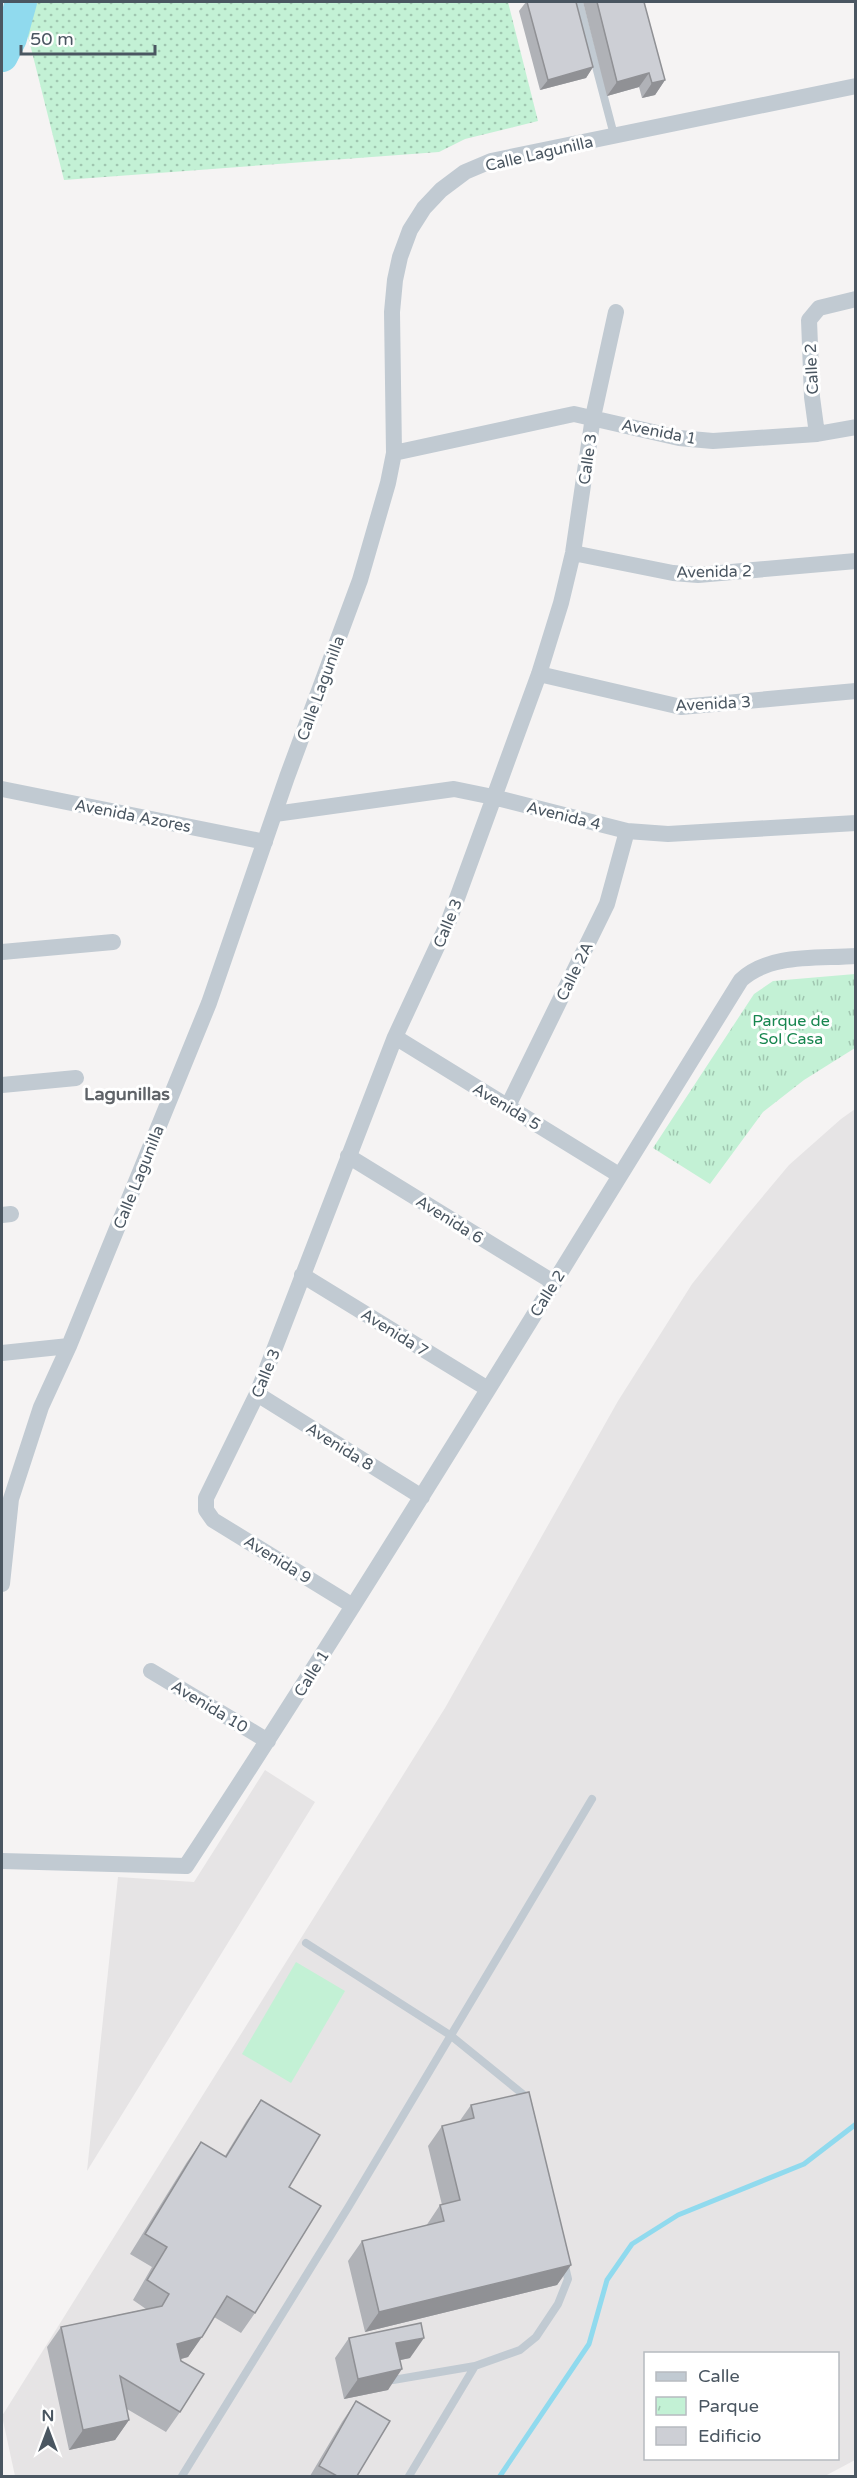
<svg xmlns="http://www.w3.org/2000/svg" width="857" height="2478" viewBox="0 0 857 2478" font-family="'Varela Round',sans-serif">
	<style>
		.education { fill: #e6e4e5; fill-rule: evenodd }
		.grass { fill: url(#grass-dots) }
		.park { fill: url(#park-tufts) }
		.garden { fill: #c3f1d5 }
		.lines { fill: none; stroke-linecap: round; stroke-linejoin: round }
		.stream { stroke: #90daee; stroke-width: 5 }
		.river { stroke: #90daee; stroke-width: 32 }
		.service { stroke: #c1cad2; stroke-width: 8 }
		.minor { stroke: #c1cad2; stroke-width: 16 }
		.wall { fill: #b0b2b7 }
		.shaded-wall { fill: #909195 }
		.building { fill: #cdcfd5; stroke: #909195; stroke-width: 1.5 }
		.labels { text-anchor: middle; stroke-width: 6; stroke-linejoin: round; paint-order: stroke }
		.street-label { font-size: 16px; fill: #4a5661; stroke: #fff }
		.park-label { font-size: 16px; fill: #17864f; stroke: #fff }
		.neighbourhood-label { font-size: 18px; font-weight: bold; fill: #5f6368; stroke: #fff }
	</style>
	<defs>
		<pattern id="grass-dots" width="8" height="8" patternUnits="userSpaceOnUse" patternTransform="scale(1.5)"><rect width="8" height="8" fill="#c3f1d5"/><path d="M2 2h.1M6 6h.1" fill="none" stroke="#a0c6b0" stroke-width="1.8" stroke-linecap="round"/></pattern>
		<pattern id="park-tufts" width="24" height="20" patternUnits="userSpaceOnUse" patternTransform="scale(1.5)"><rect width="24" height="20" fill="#c3f1d5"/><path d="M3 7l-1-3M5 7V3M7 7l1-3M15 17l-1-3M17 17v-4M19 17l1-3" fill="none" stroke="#a0c6b0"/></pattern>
	</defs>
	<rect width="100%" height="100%" fill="#f5f3f3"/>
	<path class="education" d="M855,1109V2460L825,2476H15L2,2416L445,1708L618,1401L692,1284L743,1220L789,1165L841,1119ZM646,2354H838V2458H646Z
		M265,1770L315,1802L87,2171L118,1877L194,1882Z"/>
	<path class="grass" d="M36,2H508L538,121L465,139L439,152L64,180L24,20Z"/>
	<path class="park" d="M855,974V1048L804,1080L763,1112L710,1184L653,1148L754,994L773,981Z"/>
	<path class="garden" d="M296,1962L345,1991L291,2083L242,2054Z"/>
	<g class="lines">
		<path class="stream" d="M500,2476L589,2344L607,2280L632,2244L678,2215L804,2164L856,2124"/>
		<path class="river" d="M2,56L11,38L21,2"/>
		<path class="service" d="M579,2L614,135
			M306,1943L450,2035L524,2095L526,2103
			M393,2380L475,2366
			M182,2476L349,2206L592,1799
			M409,2476L475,2366L520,2350L536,2337L558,2304L568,2279L564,2262"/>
		<path class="minor" d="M817,434L812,397L809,320L819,308L856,299
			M394,453L574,414L679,438L713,441L817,434L856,427
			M573,553L673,573L698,575L856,561
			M539,674L681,707L856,691
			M2,789L265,842
			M275,814L454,789L493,797L627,831L668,834L856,823
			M2,952L113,942
			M395,1037L619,1175
			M2,1085L76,1078
			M508,1106L607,904L627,831
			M348,1156L553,1282
			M2,1215L11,1214
			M302,1275L488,1389
			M2,1353L69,1346
			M257,1394L422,1497
			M2,1584L11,1499L41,1407L69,1346L209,1003L287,777L360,580L388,483L394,453L392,312L395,280L400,257L410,230L424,208L441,190L465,172L491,161L856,86
			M353,1606L213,1520L206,1510V1498L257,1394L395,1037L448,923L539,674L561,603L573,553L593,417L616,312
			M151,1671L268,1741
			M2,1861L186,1866C377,1575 557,1276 741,980C770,953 818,959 856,956"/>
	</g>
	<path class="wall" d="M526,2H576L593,67L586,78L540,90L519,11Z
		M583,2H644L665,80L655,95L642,98L639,87L607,96Z
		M261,2100L289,2187L255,2313L241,2333L214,2317L188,2357L181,2359L180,2412L166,2432L127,2409L129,2420L115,2440L69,2450L47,2347L61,2327L146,2309L133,2300L152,2267L130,2254L187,2162L201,2142L225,2156L247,2120Z
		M471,2105L571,2265L557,2285L365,2332L348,2261L362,2241L426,2226L440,2205H442L428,2146L442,2126L459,2122Z
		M349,2338L410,2358L400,2360L388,2390L344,2399L335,2358Z
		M356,2401L357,2476H310L342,2422Z"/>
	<path class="shaded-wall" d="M593,67L586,78L540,90L548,80Z
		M649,73L639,87L607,96L617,82Z
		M665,80L655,95L642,98L652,83Z
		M571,2265L557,2285L365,2332L379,2312Z
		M202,2337L188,2357L162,2364L177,2344Z
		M424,2338L410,2358L382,2364L396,2343Z
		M402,2369L388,2390L344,2399L358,2379Z
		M129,2420L115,2440L69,2450L83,2430Z"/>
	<path class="building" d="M527,2H576L593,67L548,80Z
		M597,2H644L665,80L652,83L649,73L617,82Z
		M529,2092L571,2265L379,2312L362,2241L444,2221L440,2205L460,2200L442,2126L474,2118L471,2105Z
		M261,2100L320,2135L289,2187L321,2206L255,2313L227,2296L202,2337L177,2344L181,2361L204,2374L180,2412L120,2376L129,2420L83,2430L61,2327L162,2306L169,2294L147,2280L167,2247L145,2234L201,2142L226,2157Z
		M421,2323L424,2338L396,2343L402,2369L358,2379L349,2338Z
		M356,2401L390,2421L357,2476H337L319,2466Z"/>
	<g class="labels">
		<g class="street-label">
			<text transform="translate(539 153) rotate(-13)" y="6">Calle Lagunilla</text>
			<text transform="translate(811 369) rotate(-93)" y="6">Calle 2</text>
			<text transform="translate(659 431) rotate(11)" y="6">Avenida 1</text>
			<text transform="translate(587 459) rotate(-82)" y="6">Calle 3</text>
			<text transform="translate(714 571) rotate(-1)" y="6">Avenida 2</text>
			<text transform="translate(320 688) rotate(-70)" y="6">Calle Lagunilla</text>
			<text transform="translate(713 703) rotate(-3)" y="6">Avenida 3</text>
			<text transform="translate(133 815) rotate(11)" y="6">Avenida Azores</text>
			<text transform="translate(564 815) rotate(14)" y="6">Avenida 4</text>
			<text transform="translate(447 923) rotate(-68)" y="6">Calle 3</text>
			<text transform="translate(574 971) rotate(-64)" y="6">Calle 2A</text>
			<text transform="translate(507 1106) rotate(31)" y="6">Avenida 5</text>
			<text transform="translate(138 1177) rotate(-68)" y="6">Calle Lagunilla</text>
			<text transform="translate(450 1219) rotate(32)" y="6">Avenida 6</text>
			<text transform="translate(547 1293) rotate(-58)" y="6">Calle 2</text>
			<text transform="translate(395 1332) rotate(32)" y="6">Avenida 7</text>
			<text transform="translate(265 1373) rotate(-68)" y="6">Calle 3</text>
			<text transform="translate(340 1446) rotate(32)" y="6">Avenida 8</text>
			<text transform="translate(278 1559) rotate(32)" y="6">Avenida 9</text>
			<text transform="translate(311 1673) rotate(-58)" y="6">Calle 1</text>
			<text transform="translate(210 1706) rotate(31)" y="6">Avenida 10</text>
		</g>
		<g class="park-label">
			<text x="791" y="1026">Parque de<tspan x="791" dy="18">Sol Casa</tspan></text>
		</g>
		<g class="neighbourhood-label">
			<text x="127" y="1100">Lagunillas</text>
		</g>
	</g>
	<rect width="857" height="2478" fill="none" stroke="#4a5661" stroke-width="6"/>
	<rect x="644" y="2352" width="195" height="108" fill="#ffffff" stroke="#b7bbc0" stroke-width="1.5"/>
	<rect x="656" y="2372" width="30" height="9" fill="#c1cad2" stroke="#b7bbc0" stroke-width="1.5"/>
	<text x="698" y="2382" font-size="18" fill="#4a5661">Calle</text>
	<rect x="656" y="2397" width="30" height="18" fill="url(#park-tufts)" stroke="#b7bbc0" stroke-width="1.5"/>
	<text x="698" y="2412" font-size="18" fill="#4a5661">Parque</text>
	<rect x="656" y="2427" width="30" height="18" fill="#cdcfd5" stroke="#b7bbc0" stroke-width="1.5"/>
	<text x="698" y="2442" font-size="18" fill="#4a5661">Edificio</text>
	<g transform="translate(48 2430)" stroke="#ffffff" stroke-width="4.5" paint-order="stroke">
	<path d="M0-4.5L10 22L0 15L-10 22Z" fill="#4a5661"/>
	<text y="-9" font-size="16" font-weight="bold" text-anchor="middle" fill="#4a5661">N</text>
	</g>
	<path d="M21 45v9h134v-9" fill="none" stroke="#4a5661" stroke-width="3"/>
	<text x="30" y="45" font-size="18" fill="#4a5661" stroke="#ffffff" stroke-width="4.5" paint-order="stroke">50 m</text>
</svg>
